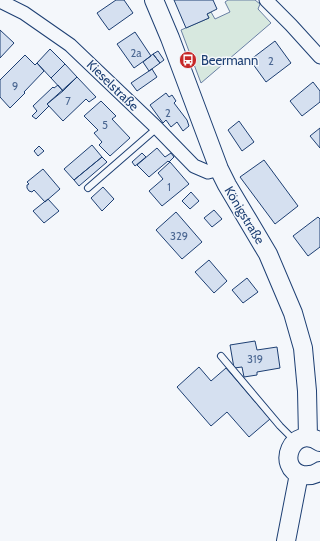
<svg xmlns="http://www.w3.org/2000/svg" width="320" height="541" viewBox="0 0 320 541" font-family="Cabin,sans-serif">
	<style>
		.green { fill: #d7e8df; stroke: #687fa3 }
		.building { fill: #d5e0f0; stroke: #1d3f73 }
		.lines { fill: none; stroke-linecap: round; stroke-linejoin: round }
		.lane-casing { stroke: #1d3f73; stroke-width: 8 }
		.street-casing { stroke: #1d3f73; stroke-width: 15 }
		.secondary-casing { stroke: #1d3f73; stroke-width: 20 }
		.lane { stroke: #f4f7fb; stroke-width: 6 }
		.street { stroke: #f4f7fb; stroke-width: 13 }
		.secondary { stroke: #f4f7fb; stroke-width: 18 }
		.labels { text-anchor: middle; stroke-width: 3; stroke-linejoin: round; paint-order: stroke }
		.number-label { font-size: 11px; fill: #4b6792 }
		.poi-label { font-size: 13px; fill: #1d3f73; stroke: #f4f7fb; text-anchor: start }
		.street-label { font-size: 13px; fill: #1d3f73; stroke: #f4f7fb }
	</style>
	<rect width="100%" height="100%" fill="#f4f7fb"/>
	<path class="green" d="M228,0H255L260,4L258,9L271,23L201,83L181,30L209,18L207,14L211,12L215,19L230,12L225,2Z"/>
	<path class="building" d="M116,0H124L133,13L109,30L101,19L97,13Z
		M174,0H213L217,9L207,14L209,18L186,28Z
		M0,30L14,43L0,58Z
		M135,32L151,56L134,68L117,44Z
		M275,41L291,63L266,82L250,60Z
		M50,49L65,64L51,78L37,63Z
		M158,51L164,60L160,63L153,54Z
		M153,54L160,63L149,71L143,62Z
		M25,55L35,65L37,63L44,71L24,92L25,93L10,108L0,97V80Z
		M65,64L77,77L63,91L51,78Z
		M152,69L157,77L137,91L131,83Z
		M77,77L96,97L89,102L86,99L63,121L47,104Z
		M313,82L320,91V102L302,116L290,101Z
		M58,85L63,91L47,104L49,106L36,119L32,116L37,111L33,106L53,87L54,88Z
		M166,93L169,97L172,95L176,101L174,103L187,120L189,126L183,131L177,122L171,127L166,120L163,123L150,105Z
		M101,101L116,116L112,119L130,138L110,156L99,145L102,142L94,133L98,130L84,116Z
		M239,121L254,142L242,151L228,130Z
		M320,128V148L310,136Z
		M92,145L102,157L74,180L64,169Z
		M39,146L44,151L38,156L34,151Z
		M157,148L165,157L171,153L174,157L169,162L168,161L149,177L137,165Z
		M142,153L146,157L135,166L132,162Z
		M102,157L107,162L79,186L74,180Z
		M264,160L298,206L275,224L240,177Z
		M170,162L189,184L162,206L149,191L163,179L158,173Z
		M43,169L60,189L45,202L34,190L32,192L29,191L27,188V185L29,184L27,182Z
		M103,187L114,199L102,211L91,198Z
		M191,192L199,201L190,209L182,201Z
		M48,199L59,211L44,223L33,211Z
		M214,210L222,219L212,227L204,218Z
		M176,212L202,242L182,259L156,230Z
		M318,217L320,219V247L308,256L293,236Z
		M209,260L227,281L214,293L195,272Z
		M247,278L258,292L243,303L232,290Z
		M255,341L257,350L277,347L280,368L257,372V375L244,377L242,367L234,368L230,345Z
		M199,367L211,381L226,368L270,419L249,437L227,412L211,426L177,387Z"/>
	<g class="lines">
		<defs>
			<path id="lane" d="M88,188L157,128
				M221,356L280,426L294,440"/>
			<path id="street" d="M266,0L291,25L320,57
				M0,1L24,13L70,45L157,128L194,166L208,172L219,169"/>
			<path id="secondary" d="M154,0L170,38L219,169L227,185L268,254L293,313L303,348L307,391L308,437
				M320,442C292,423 275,468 302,475C309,476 315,475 320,471
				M286,541L299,474"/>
		</defs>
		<use href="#lane" class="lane-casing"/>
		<use href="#street" class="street-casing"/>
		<use href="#secondary" class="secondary-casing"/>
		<use href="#lane" class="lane"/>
		<use href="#street" class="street"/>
		<use href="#secondary" class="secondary"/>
	</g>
	<defs>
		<symbol id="bus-disc" viewBox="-11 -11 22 22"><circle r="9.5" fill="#c62828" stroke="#f4f7fb"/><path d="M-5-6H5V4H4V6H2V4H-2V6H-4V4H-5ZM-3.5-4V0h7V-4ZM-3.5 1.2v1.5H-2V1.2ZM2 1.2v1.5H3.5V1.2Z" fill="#fff"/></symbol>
	</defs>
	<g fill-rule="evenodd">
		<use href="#bus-disc" x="178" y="50" width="20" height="20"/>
	</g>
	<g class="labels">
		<g class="number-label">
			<text x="136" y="57">2a</text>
			<text x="271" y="65">2</text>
			<text x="15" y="90">9</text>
			<text x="68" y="105">7</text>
			<text x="168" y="117">2</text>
			<text x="105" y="129">5</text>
			<text x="169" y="191">1</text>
			<text x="179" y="240">329</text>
			<text x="255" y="363">319</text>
		</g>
		<g class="poi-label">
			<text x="201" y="65">Beermann</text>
		</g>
		<g class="street-label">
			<text transform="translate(113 85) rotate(44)" y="5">Kieselstraße</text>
			<text transform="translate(245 215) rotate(59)" y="5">Königstraße</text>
		</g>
	</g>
</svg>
